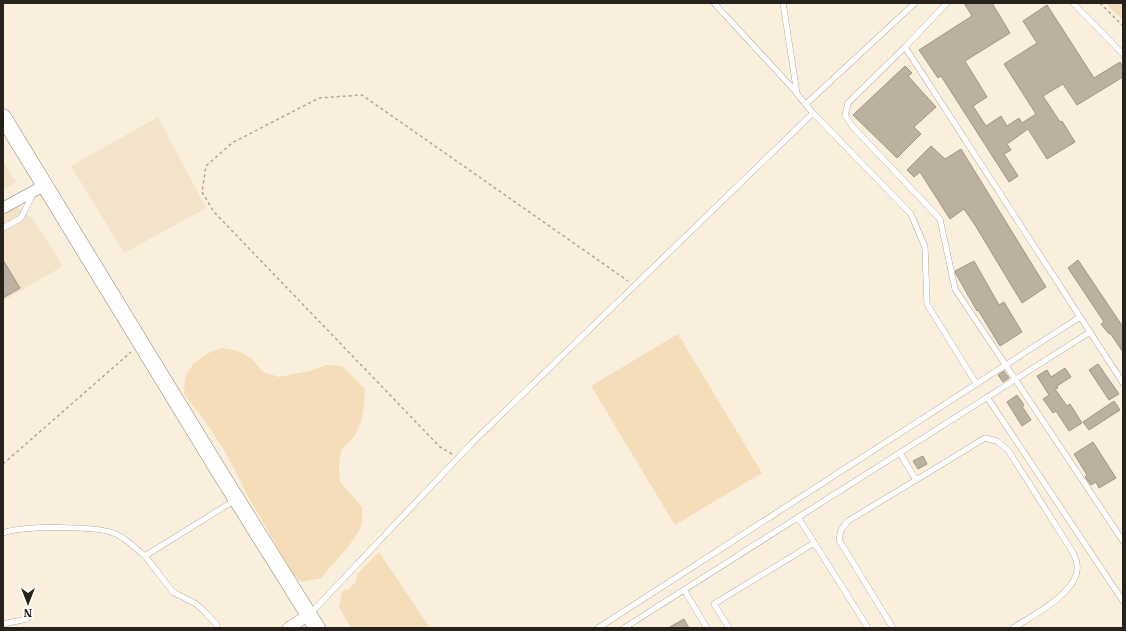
<svg xmlns="http://www.w3.org/2000/svg" width="1126" height="631" viewBox="0 0 1126 631" font-family="'IBM Plex Serif',serif">
	<style>
		.built { fill: #f3e3cb }
		.green { fill: #f4ddb8 }
		.building { fill: #bcb1a0; stroke: #a09685 }
		.lines { fill: none; stroke-linecap: round; stroke-linejoin: round }
		.service-casing { stroke: #8c8272; stroke-width: 6 }
		.minor-casing { stroke: #8c8272; stroke-width: 12 }
		.secondary-casing { stroke: #8c8272; stroke-width: 17 }
		.path { stroke: #ada496; stroke-width: 1.5; stroke-dasharray: 3 3; stroke-linecap: butt }
		.service { stroke: #fff; stroke-width: 5.5 }
		.minor { stroke: #fff; stroke-width: 11 }
		.secondary { stroke: #fff; stroke-width: 16 }
	</style>
	<rect width="100%" height="100%" fill="#faefdd"/>
	<path class="built" d="M158,117L206,208L124,253L71,166Z
		M3,161L16,182L3,190Z
		M16,207L32,218L63,266L3,301V214Z"/>
	<path class="green" d="M1105,3H1123V20Z
		M678,334L762,473L675,525L591,386Z
		M222,348L238,351L252,359L263,372L279,377L310,371L326,365L342,366L365,389L364,406L361,422L354,437L341,450L339,466L340,482L362,507C362,513 363,521 361,526C354,544 333,562 322,578L301,582L289,570L265,525L247,495L240,480L224,450L205,421L184,394L185,378L193,364L206,354Z
		M379,552L430,628H351L339,607L342,592L344,590L349,589L356,581L357,574Z"/>
	<path class="building" d="M964,3H992L1010,33L965,61L987,97L973,106L986,126L1001,116L1007,126L1019,118L1022,123L1036,114L1004,64L1037,43L1023,21L1047,5L1094,78L1120,62L1123,68V77L1077,105L1063,84L1043,96L1060,122L1062,121L1075,142L1047,159L1028,129L1007,144L1011,150L1004,154L1018,176L1009,182L941,76L938,78L919,50L972,16Z
		M905,66L912,73L908,76L936,107L914,127L921,134L897,158L853,115Z
		M931,146L945,159L961,149L1046,287L1022,303L975,225L964,209L950,219L920,172L914,177L907,170Z
		M3,260L20,288L3,298Z
		M1078,260L1123,327V352L1110,333L1109,334L1101,324L1104,322L1068,268Z
		M974,261L999,305L1004,302L1022,332L1000,346L978,310L977,311L956,274L955,271Z
		M1098,364L1119,394L1109,400L1089,370Z
		M1065,368L1071,377L1057,386L1058,388L1055,389L1067,406L1070,404L1082,423L1069,431L1056,411L1053,413L1043,399L1049,395L1037,376L1047,370L1051,377Z
		M1004,371L1009,378L1003,382L998,375Z
		M1017,395L1024,405L1022,406L1031,420L1022,426L1007,402Z
		M1114,401L1120,410L1089,430L1083,422Z
		M1093,442L1116,478L1099,488L1096,482L1091,485L1085,477L1087,475L1074,454Z
		M923,456L927,464L918,469L913,461Z
		M684,619L689,628H668Z"/>
	<g class="lines">
		<defs>
			<path id="service" d="M714,3L797,93
				M783,3L797,94L813,113L911,214L925,247L927,304L976,383
				M947,3L905,47L848,103L845,115L852,126L940,219L955,289L1123,541
				M1073,3L1123,54
				M905,47L1123,383
				M806,104L915,3
				M3,228L21,218L34,192
				M987,397L1123,601
				M916,480L985,438L997,441L1008,450L1072,551C1074,555 1077,560 1077,565C1081,591 1032,616 1013,628
				M798,517L868,628
				M3,533C22,526 101,525 118,535C128,540 136,549 145,556
				M684,590L707,628
				M310,614L473,442L813,113
				M3,624L27,619
				M217,625L203,610L196,604L173,592L145,556L235,500
				M598,628L1080,317
				M624,628L1090,332
				M729,628L714,604L814,543
				M893,628L839,540L841,530L848,521L916,480L900,453"/>
			<path id="minor" d="M3,208L45,185
				M288,628L309,615"/>
			<path id="secondary" d="M3,117L222,476L317,628"/>
		</defs>
		<use href="#service" class="service-casing"/>
		<use href="#minor" class="minor-casing"/>
		<use href="#secondary" class="secondary-casing"/>
		<path class="path" d="M1100,3L1123,26
			M452,454L440,447L214,212L202,192L206,166L232,143L319,98L362,95L628,281
			M3,464L131,352"/>
		<use href="#service" class="service"/>
		<use href="#minor" class="minor"/>
		<use href="#secondary" class="secondary"/>
	</g>
	<rect width="1126" height="631" fill="none" stroke="#26221b" stroke-width="8"/>
	<g transform="translate(28 603) rotate(180)" stroke="#ffffff" stroke-width="3" paint-order="stroke">
	<path d="M0-3L7 15L0 10L-7 15Z" fill="#26221b"/>
	<text y="-6" font-size="11" font-weight="bold" text-anchor="middle" fill="#26221b">N</text>
	</g>
</svg>
